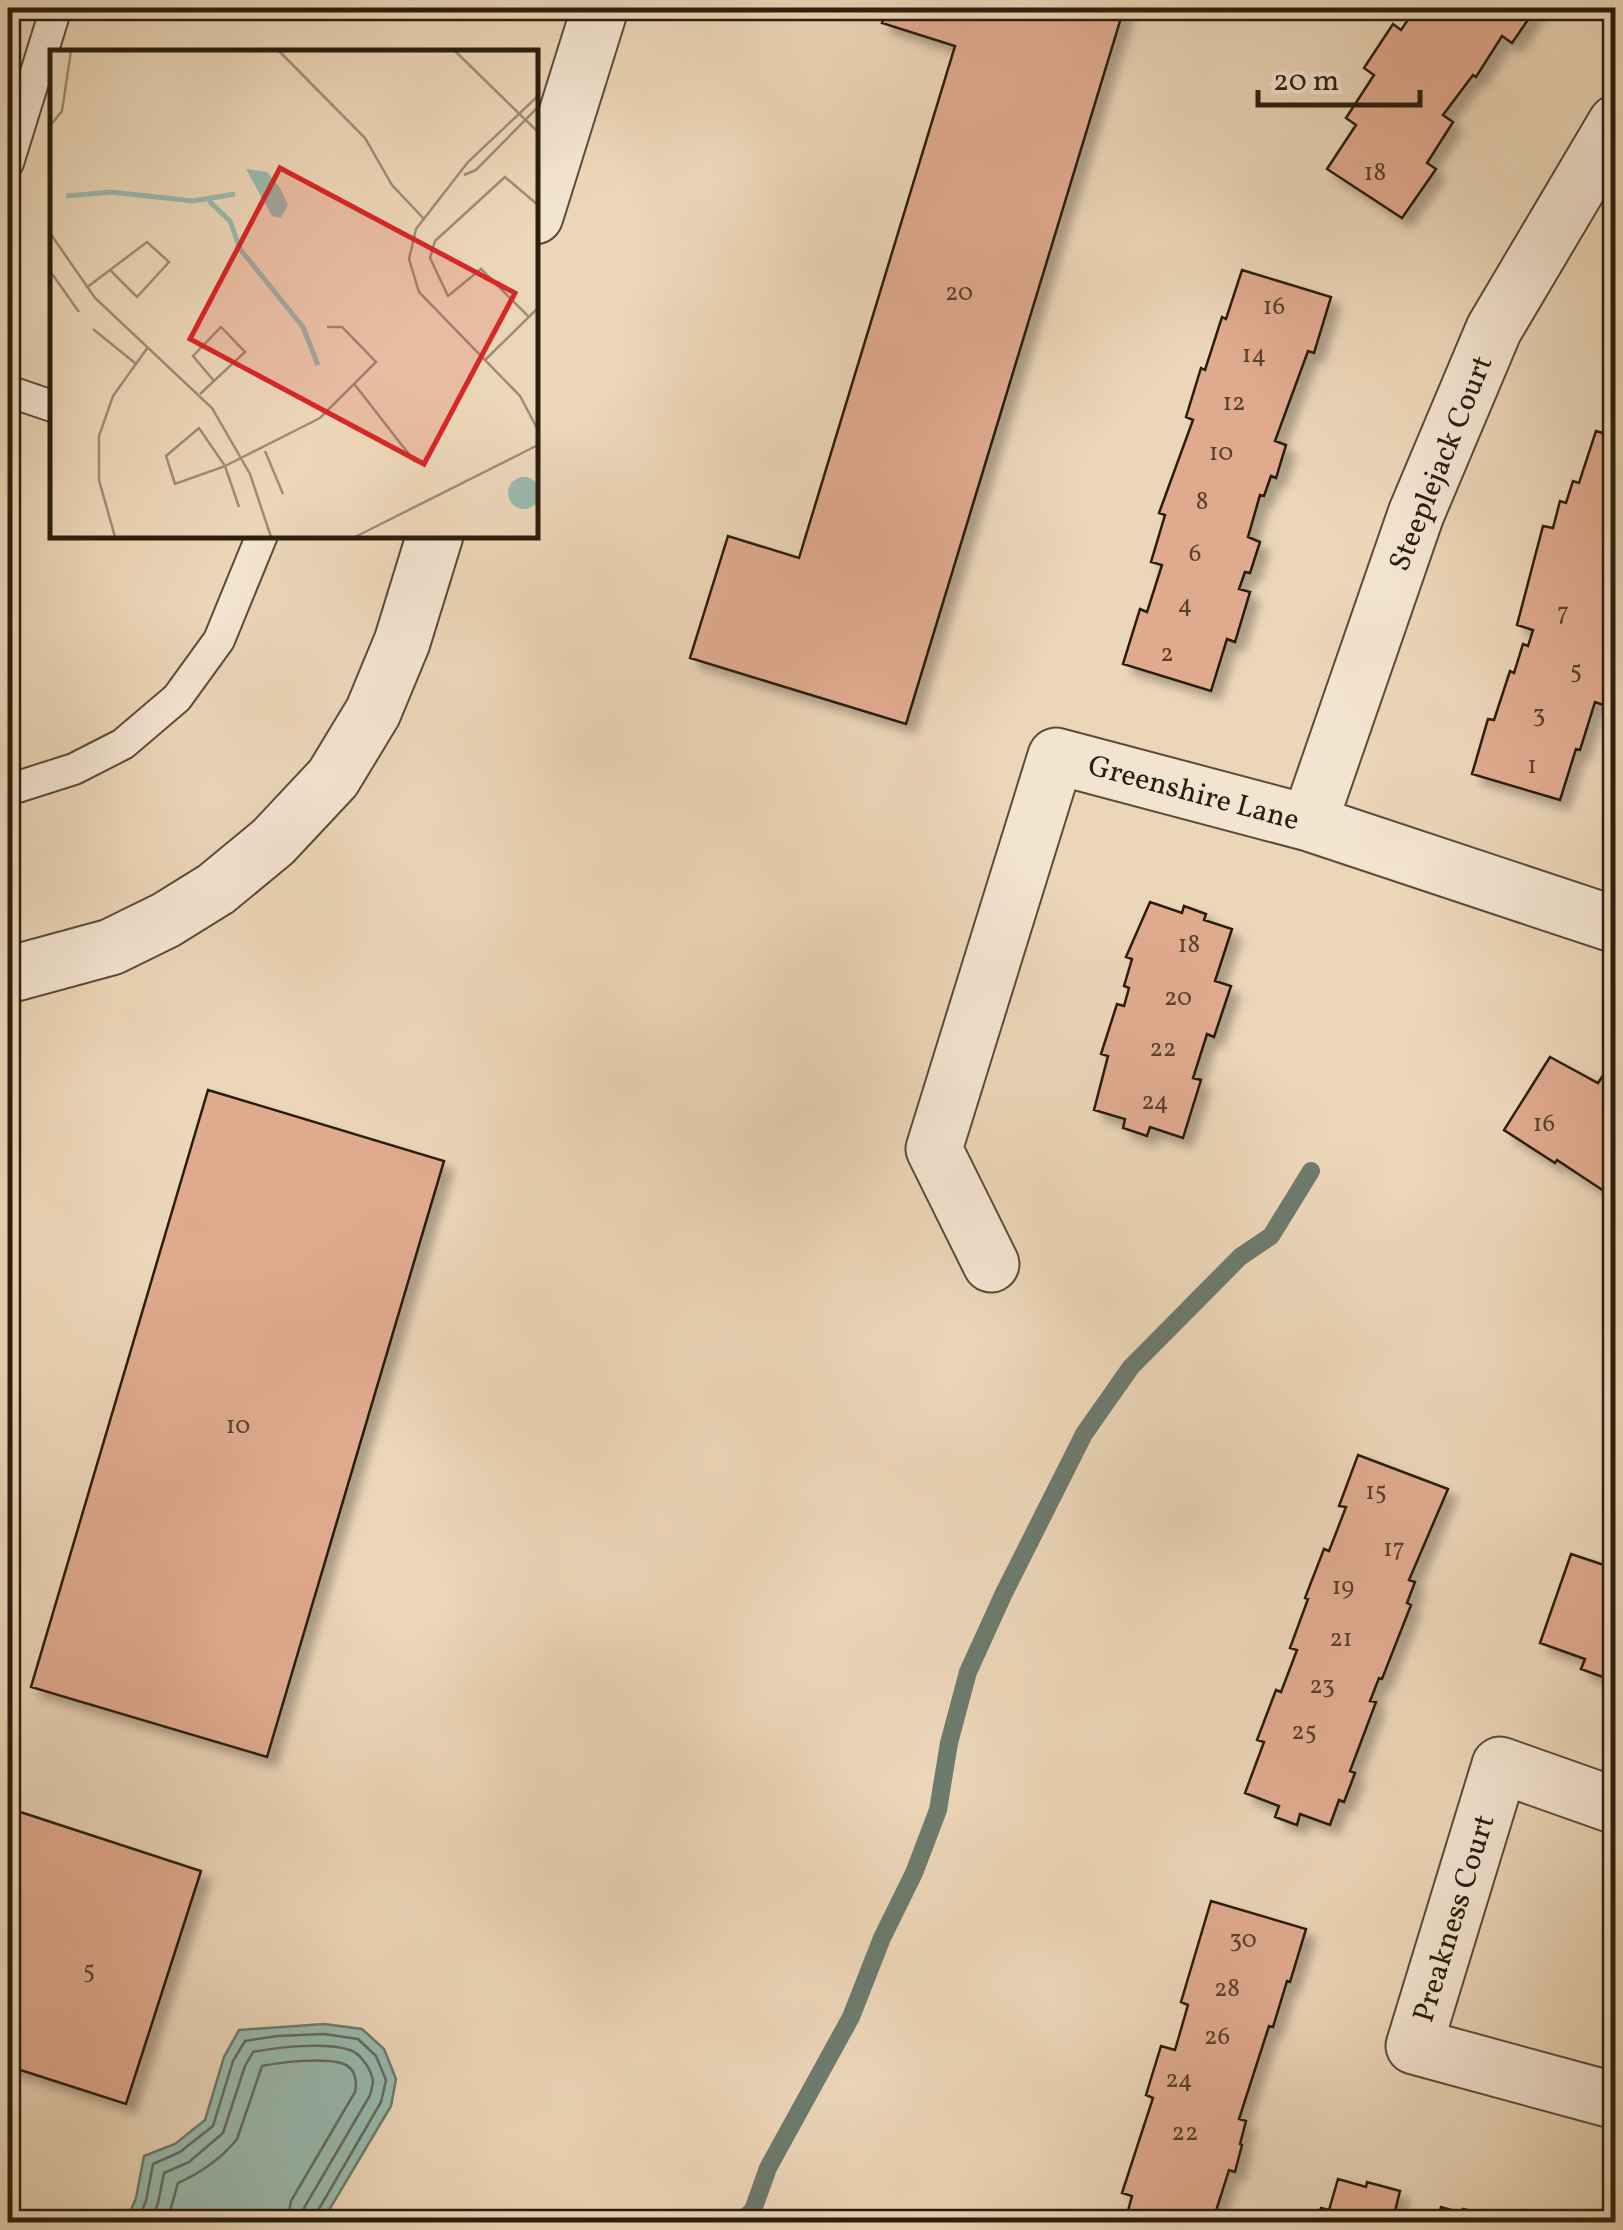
<svg xmlns="http://www.w3.org/2000/svg" width="1623" height="2230" viewBox="0 0 1623 2230" font-family="Vollkorn,serif">
	<style>
		.water { fill: #99b9ae; stroke: #6d7b6e; stroke-width: 2.5 }
		.lines { fill: none; stroke-linecap: round; stroke-linejoin: round }
		.shore { stroke: #626c5e; stroke-width: 2.5 }
		.stream { stroke: #6d7b6e; stroke-width: 18 }
		.building { fill: #e0aa8f; stroke: #2a1e0d; stroke-width: 2.5; filter: url(#shadow) }
		.service-casing { stroke: #5a4c38; stroke-width: 34 }
		.minor-casing { stroke: #5a4c38; stroke-width: 59 }
		.service { stroke: #f3e4d1; stroke-width: 30 }
		.minor { stroke: #f3e4d1; stroke-width: 55 }
		.labels { text-anchor: middle; stroke-width: 8; stroke-linejoin: round; paint-order: stroke }
		.number-label { font-size: 25px; fill: #58412e }
		.street-label { font-size: 30px; fill: #2a1e0d; stroke: #f3e4d1 }
		.inset-river { fill: none; stroke: #99b9ae; stroke-width: 5 }
		.inset-road { fill: none; stroke: #9e8c74; stroke-width: 2.5 }
		.view { fill: #d62828; fill-opacity: 0.15; stroke: #d62828; stroke-width: 5 }
		.inset-edge { fill: none; stroke: #2a1e0d; stroke-width: 5 }
	</style>
	<defs>
		<filter id="shadow"><feDropShadow dx="9" dy="9" stdDeviation="5" flood-color="#0004"/></filter>
	</defs>
	<rect width="100%" height="100%" fill="#ecd6b8"/>
	<filter id="stains"><feTurbulence type="fractalNoise" baseFrequency=".002" numOctaves="4"/><feColorMatrix values="0 0 0 0 .2 0 0 0 0 .09 0 0 0 0 .02 0 0 0 .5 -.17"/></filter>
	<radialGradient id="worn" r=".72"><stop offset=".6" stop-color="#630" stop-opacity="0"/><stop offset="1" stop-color="#630" stop-opacity=".3"/></radialGradient>
	<path class="water" d="M324,2024L362,2029L384,2049L396,2079L391,2106L322,2222H126L136,2198L144,2156L175,2144L205,2120L224,2057L239,2030Z"/>
	<g class="lines">
		<path class="shore" d="M137,2222L146,2201L153,2164L180,2152L213,2126L233,2061L245,2041L277,2036L324,2034L358,2039L376,2056L386,2080L381,2102L316,2214L314,2222
			M151,2222L158,2203L164,2173L189,2162L223,2133L245,2066L253,2052C277,2047 326,2042 350,2050C361,2054 372,2070 373,2082C373,2083 370,2097 369,2097L304,2208L302,2222
			M167,2222L178,2183C200,2173 222,2158 237,2139L262,2066C281,2062 326,2057 344,2064C356,2069 357,2082 355,2092L291,2201L287,2222"/>
		<path class="stream" d="M740,2222L753,2210L768,2168L851,2017L882,1938L914,1873L938,1810L949,1743L968,1672L1004,1593L1084,1434L1131,1367L1240,1257L1271,1236L1311,1171"/>
	</g>
	<path class="building" d="M887,8H1124L906,724L690,658L728,536L799,558L955,46L882,23Z
		M1416,8H1536L1512,43L1502,36L1476,77L1473,75L1443,115L1453,122L1427,163L1436,169L1402,218L1327,169L1356,125L1346,118L1374,75L1364,68L1393,24L1401,30Z
		M1242,270L1331,297L1314,353L1308,351L1275,441L1286,445L1276,478L1271,476L1264,496L1260,495L1248,537L1260,542L1250,573L1245,572L1239,589L1250,592L1235,642L1227,639L1211,691L1123,664L1140,609L1147,612L1162,565L1151,562L1165,515L1159,513L1193,420L1186,417L1201,368L1205,370L1222,317L1226,319Z
		M1596,431L1616,437V629L1609,650L1616,652V675L1606,706L1595,702L1580,750L1576,749L1560,800L1472,774L1488,719L1494,720L1510,671L1514,673L1523,644L1528,646L1533,630L1517,625L1543,526L1553,528L1560,501L1566,503L1573,481L1579,483Z
		M1150,902L1182,913L1184,906L1206,914L1204,920L1232,929L1215,981L1231,986L1214,1037L1207,1034L1193,1078L1201,1080L1183,1138L1150,1127L1147,1136L1123,1128L1125,1119L1094,1110L1108,1056L1101,1054L1117,1004L1124,1006L1129,988L1124,986L1132,959L1126,957Z
		M1550,1057L1598,1083L1606,1071L1616,1077V1199L1557,1160L1555,1163L1504,1130Z
		M208,1090L444,1161L267,1757L31,1687Z
		M1358,1455L1448,1489L1409,1580L1415,1582L1407,1603L1411,1605L1382,1679L1379,1678L1370,1701L1376,1702L1350,1771L1355,1773L1344,1802L1339,1800L1330,1825L1300,1814L1297,1825L1275,1817L1279,1806L1245,1793L1264,1742L1257,1740L1276,1690L1281,1692L1297,1650L1290,1648L1308,1599L1305,1598L1324,1549L1329,1551L1346,1507L1339,1506Z
		M1571,1554L1616,1569V1676L1612,1675L1611,1680L1581,1669L1585,1659L1540,1643Z
		M8,1808L201,1871L126,2104L8,2066Z
		M1211,1901L1306,1929L1290,1982L1287,1981L1273,2027L1269,2026L1239,2119L1246,2121L1240,2144L1242,2145L1235,2172L1229,2170L1215,2214L1225,2217L1223,2222H1125L1132,2196L1122,2193L1153,2098L1146,2095L1161,2046L1175,2050L1188,2005L1181,2002Z
		M1338,2179L1366,2187L1367,2182L1400,2191L1395,2211L1437,2222L1441,2207L1462,2213L1463,2209L1492,2216L1490,2222H1317L1321,2208L1329,2210Z"/>
	<g class="lines">
		<defs>
			<path id="service" d="M8,163L56,8
				M8,391L52,406
				M8,790L74,769L123,744L177,698L219,640L262,535"/>
			<path id="minor" d="M535,216L600,8
				M1309,823L1416,514L1494,329L1616,123
				M8,975L111,947L166,920L216,889L273,842L333,778L373,712L402,642L435,535
				M991,1264L934,1149L1056,756L1309,823L1616,925
				M1616,1806L1500,1765L1414,2046L1616,2101"/>
		</defs>
		<use href="#service" class="service-casing"/>
		<use href="#minor" class="minor-casing"/>
		<use href="#service" class="service"/>
		<use href="#minor" class="minor"/>
	</g>
	<g class="labels">
		<g class="number-label">
			<text x="1375" y="180">18</text>
			<text x="959" y="300">20</text>
			<text x="1274" y="314">16</text>
			<text x="1254" y="362">14</text>
			<text x="1234" y="410">12</text>
			<text x="1221" y="460">10</text>
			<text x="1202" y="509">8</text>
			<text x="1195" y="561">6</text>
			<text x="1185" y="612">4</text>
			<text x="1563" y="620">7</text>
			<text x="1167" y="661">2</text>
			<text x="1576" y="678">5</text>
			<text x="1539" y="722">3</text>
			<text x="1532" y="773">1</text>
			<text x="1189" y="952">18</text>
			<text x="1178" y="1005">20</text>
			<text x="1163" y="1056">22</text>
			<text x="1155" y="1109">24</text>
			<text x="1544" y="1131">16</text>
			<text x="238" y="1433">10</text>
			<text x="1376" y="1499">15</text>
			<text x="1394" y="1556">17</text>
			<text x="1343" y="1594">19</text>
			<text x="1341" y="1646">21</text>
			<text x="1322" y="1693">23</text>
			<text x="1304" y="1739">25</text>
			<text x="1243" y="1947">30</text>
			<text x="89" y="1978">5</text>
			<text x="1227" y="1996">28</text>
			<text x="1217" y="2044">26</text>
			<text x="1179" y="2087">24</text>
			<text x="1185" y="2140">22</text>
		</g>
		<g class="street-label">
			<text transform="translate(1440 463) rotate(-68)" y="10">Steeplejack Court</text>
			<text transform="translate(1194 792) rotate(15)" y="10">Greenshire Lane</text>
			<text transform="translate(1453 1918) rotate(-73)" y="10">Preakness Court</text>
		</g>
	</g>
	<g transform="translate(50 50)">
		<rect width="488" height="488" fill="#ecd6b8"/>
		<path d="M196,119L217,122L230,138L238,155L231,168L222,166ZM458 443a16 16 0 1 1 32 0a16 16 0 1 1-32 0Z" fill="#99b9ae"/>
		<path class="inset-river" d="M16,146L61,142L143,151L185,144M159,151L180,171L190,199L253,277L268,315"/>
		<path class="inset-road" d="M229,1L315,88L342,135L374,169M405,1L488,82M488,46L418,112L366,179L359,209L369,242L470,346L488,380M0,76L12,61L21,1M414,125L426,120L488,57M0,183L45,248L162,358L200,424L221,487M0,221L29,262M36,238L60,220L87,247L119,212L97,192L60,220M479,267L431,219L398,246L380,208L385,191L455,127L488,155M43,279L85,313M435,310L488,258M305,335L365,412M150,344L195,302L171,277L143,306L164,331M215,401L233,444M189,457L175,416L125,434L116,406L149,378L175,416L270,368L326,312L292,277H277M65,487L49,430V386L63,346L98,297M305,487L488,395"/>
		<path class="view" d="M230,118L465,243L374,414L140,289Z"/>
		<rect width="488" height="488" class="inset-edge"/>
	</g>
	<rect width="1623" height="2230" fill="none" stroke="#ecd6b8" stroke-width="40"/>
	<rect x="10" y="10" width="1603" height="2210" fill="none" stroke="#2a1e0d" stroke-width="5"/>
	<rect x="20" y="20" width="1583" height="2190" fill="none" stroke="#2a1e0d" stroke-width="2.5"/>
	<path d="M1258 90v15h162v-15" fill="none" stroke="#2a1e0d" stroke-width="5"/>
	<text x="1273" y="90" font-size="30" fill="#2a1e0d" stroke="#f3e4d1" stroke-width="8" paint-order="stroke">20 m</text>
	<rect width="100%" height="100%" filter="url(#stains)"/>
	<rect width="100%" height="100%" fill="url(#worn)"/>
</svg>
